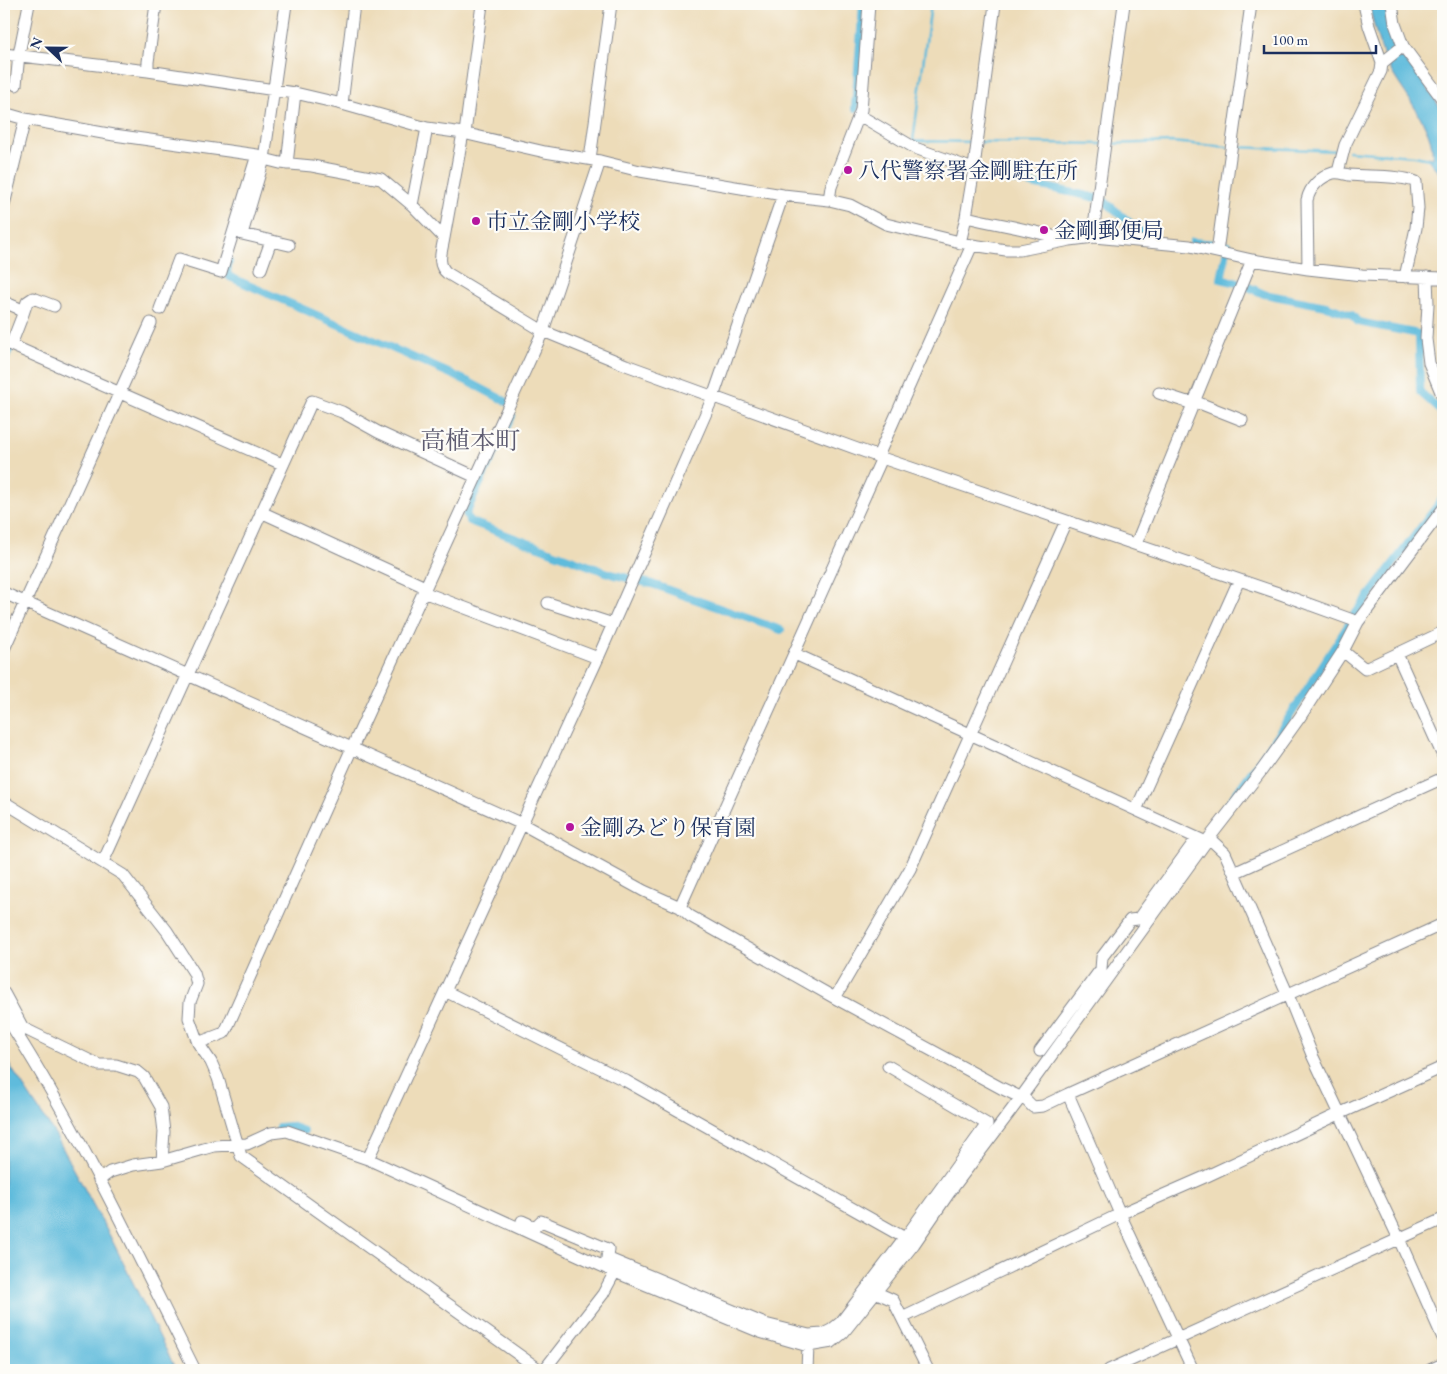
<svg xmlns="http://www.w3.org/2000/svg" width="1447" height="1374" viewBox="0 0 1447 1374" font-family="'EB Garamond','Noto Serif JP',serif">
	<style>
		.water { fill: #5ebbdc; stroke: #3c759d }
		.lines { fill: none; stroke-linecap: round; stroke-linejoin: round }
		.stream { stroke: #5ebbdc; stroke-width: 2.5 }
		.canal { stroke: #5ebbdc; stroke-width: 8 }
		.minor-casing { stroke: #84868c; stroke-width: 13 }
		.minor { stroke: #fff; stroke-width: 11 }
		.poi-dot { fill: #b5179e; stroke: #fdfcf7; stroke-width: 2 }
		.labels { text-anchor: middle; stroke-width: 4.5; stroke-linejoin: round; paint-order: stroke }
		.poi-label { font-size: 22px; fill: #1b2f5e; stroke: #fdfcf7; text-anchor: start }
		.quarter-label { font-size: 25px; fill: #5e5c71; stroke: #fdfcf7 }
	</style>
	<rect width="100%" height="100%" fill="#fdfcf7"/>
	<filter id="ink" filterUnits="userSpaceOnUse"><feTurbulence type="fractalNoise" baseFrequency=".02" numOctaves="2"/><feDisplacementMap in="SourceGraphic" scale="10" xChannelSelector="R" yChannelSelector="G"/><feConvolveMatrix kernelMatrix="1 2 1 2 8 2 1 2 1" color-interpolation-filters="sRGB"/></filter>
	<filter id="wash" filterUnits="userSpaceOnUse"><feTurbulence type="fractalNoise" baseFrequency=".0096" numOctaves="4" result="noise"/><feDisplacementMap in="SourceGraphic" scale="20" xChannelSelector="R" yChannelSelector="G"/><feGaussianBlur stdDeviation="1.12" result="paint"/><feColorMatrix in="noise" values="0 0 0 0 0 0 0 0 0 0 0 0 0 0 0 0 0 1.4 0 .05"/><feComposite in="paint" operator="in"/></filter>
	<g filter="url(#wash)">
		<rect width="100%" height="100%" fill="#eddcb9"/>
		<path class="water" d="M1369,4H1385L1395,41L1400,54L1428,89L1443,112V184L1440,174L1427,158V157L1432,158C1436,129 1402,92 1389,67C1379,47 1374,26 1369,4Z
			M4,1055L10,1066L55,1134L110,1236L176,1370H4Z"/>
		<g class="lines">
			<path class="stream" d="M913,141L975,142
				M913,141L931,4
				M980,142L1102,144
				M1108,144L1171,142L1227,147
				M1235,147L1340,151
				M1348,151L1415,156L1429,159"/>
			<path class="canal" d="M855,108L863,4
				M971,171L1102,199L1146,236L1155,237
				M1193,242L1228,245L1221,279L1242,284L1264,294L1326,306L1352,315L1358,322L1419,334L1420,392L1440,410L1443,418
				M229,262L227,273L230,277L469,382L507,402
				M4,335L8,337
				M4,362L10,348
				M512,416L466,513L469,521L611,574L652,584L781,630
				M1219,817L1275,739L1356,613L1443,498
				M279,1127L290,1126L304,1131"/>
		</g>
	</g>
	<g filter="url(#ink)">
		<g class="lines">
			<defs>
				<path id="minor" d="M286,4L264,159L280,163L312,166L381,179L412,205L444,238C442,251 436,264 447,273L543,331L626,365L882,458L1278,593L1358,622
					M1392,4L1395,24L1403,46L1443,100
					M4,54L148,71L295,93L342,104L427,128L463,133L545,152L600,161L640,171L783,195L829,200L850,205L886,224L972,245L1006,250H1020L1070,240L1094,237L1190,246L1252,260L1308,269L1362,275L1443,278
					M1382,63L1403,46
					M148,71V62L156,4
					M16,85L19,54L29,4
					M342,104L354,4
					M4,113L25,119L114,135L257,155L264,159L242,234L289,245
					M859,115L915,148L973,169
					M465,133L482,4
					M590,159L611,4
					M287,164L295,93
					M1338,172L1345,145L1381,71L1382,63L1369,26L1364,4
					M829,200L831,187L861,110L869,4
					M4,205L25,119
					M412,205L427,128
					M966,217C1000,225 1034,230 1067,240
					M1094,237L1095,218L1124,4
					M444,238L463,133
					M960,243L966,217L973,175L995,4
					M1217,252L1251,4
					M261,269L271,241
					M1308,269L1307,200C1310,187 1320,177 1333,173C1339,172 1344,174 1349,175C1367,177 1401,175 1416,182L1418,208L1416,228L1405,277
					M1427,277L1428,304L1426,339L1429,363L1443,397
					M4,302L18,308L23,314L11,345
					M160,309L179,259L221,272L257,155
					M23,314L27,302L33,298L54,306
					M4,342L282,464
					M1159,393L1187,402L1194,401L1242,420
					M878,456L972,245
					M261,512L425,587
					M1136,544L1252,260
					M423,592L598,658
					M4,593L522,824L644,891L680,907L690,916L835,998L1001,1088L1018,1096H1022L1033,1107L1043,1106L1068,1094L1120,1214L1193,1370
					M548,603L613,624
					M4,649L151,323
					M1343,651L1365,669L1443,632
					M795,654L1206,842
					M1397,654L1443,756
					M4,802L123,875L167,931L194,973L197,984L190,1002L189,1018L198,1043L211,1062L218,1078L241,1156L540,1370
					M1136,810L1239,580
					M1210,839L1225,853L1234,873L1288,995L1313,1057L1399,1239L1443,1338
					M103,862L312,401L342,412L378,432L476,477
					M1234,873L1443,778
					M680,907L882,458
					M445,991L626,1081L912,1242
					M4,993L23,1028L99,1065H116L138,1072L144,1077L161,1107L164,1132L162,1161
					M835,998L910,869L1066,521
					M4,1014C77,1126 135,1250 195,1370
					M198,1043L224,1033L226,1030L352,748L543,331L600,161
					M1040,1051L1101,969L1102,957L1130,920L1138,919L1197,838
					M1068,1094L1443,924
					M368,1159L598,658L713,397L783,195
					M99,1180L110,1172L133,1165L162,1161L214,1146L247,1144L271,1133L287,1131L368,1159L615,1272L760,1332L808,1346L832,1342L843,1333L914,1244L949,1193L1022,1096L1206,842L1262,770L1300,717L1343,651L1358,622L1443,509
					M522,1221L535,1227L541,1221L608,1249L607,1258L765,1324L809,1335L823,1334L831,1330L841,1322L905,1238L987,1124L888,1066
					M875,1292L893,1300L928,1370
					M902,1318L1120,1214L1207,1176L1341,1113L1443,1067
					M544,1370L603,1294L618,1266
					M807,1370L808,1346
					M1109,1370L1443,1219
					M1430,1370L1443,1364"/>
			</defs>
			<use href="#minor" class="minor-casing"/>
			<use href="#minor" class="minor"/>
		</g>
	</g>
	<g class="poi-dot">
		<circle cx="848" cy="170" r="5"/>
		<circle cx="476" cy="221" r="5"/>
		<circle cx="1044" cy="230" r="5"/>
		<circle cx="570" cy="827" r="5"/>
	</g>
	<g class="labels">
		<g class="poi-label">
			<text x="858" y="178">八代警察署金剛駐在所</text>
			<text x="486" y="229">市立金剛小学校</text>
			<text x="1054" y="238">金剛郵便局</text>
			<text x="580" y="835">金剛みどり保育園</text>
		</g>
		<g class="quarter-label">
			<text x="470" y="449">高植本町</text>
		</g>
	</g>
	<rect width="1447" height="1374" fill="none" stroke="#fdfcf7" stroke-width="20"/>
	<g transform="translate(48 48) rotate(292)" stroke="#fdfcf7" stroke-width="4" paint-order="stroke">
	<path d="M0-4L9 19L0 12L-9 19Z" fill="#1b2f5e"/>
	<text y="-8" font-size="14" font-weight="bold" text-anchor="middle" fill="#1b2f5e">N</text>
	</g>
	<path d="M1264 45v8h112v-8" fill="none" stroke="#1b2f5e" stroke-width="2.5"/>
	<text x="1272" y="45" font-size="15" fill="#1b2f5e" stroke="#fdfcf7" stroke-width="4" paint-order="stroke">100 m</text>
</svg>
